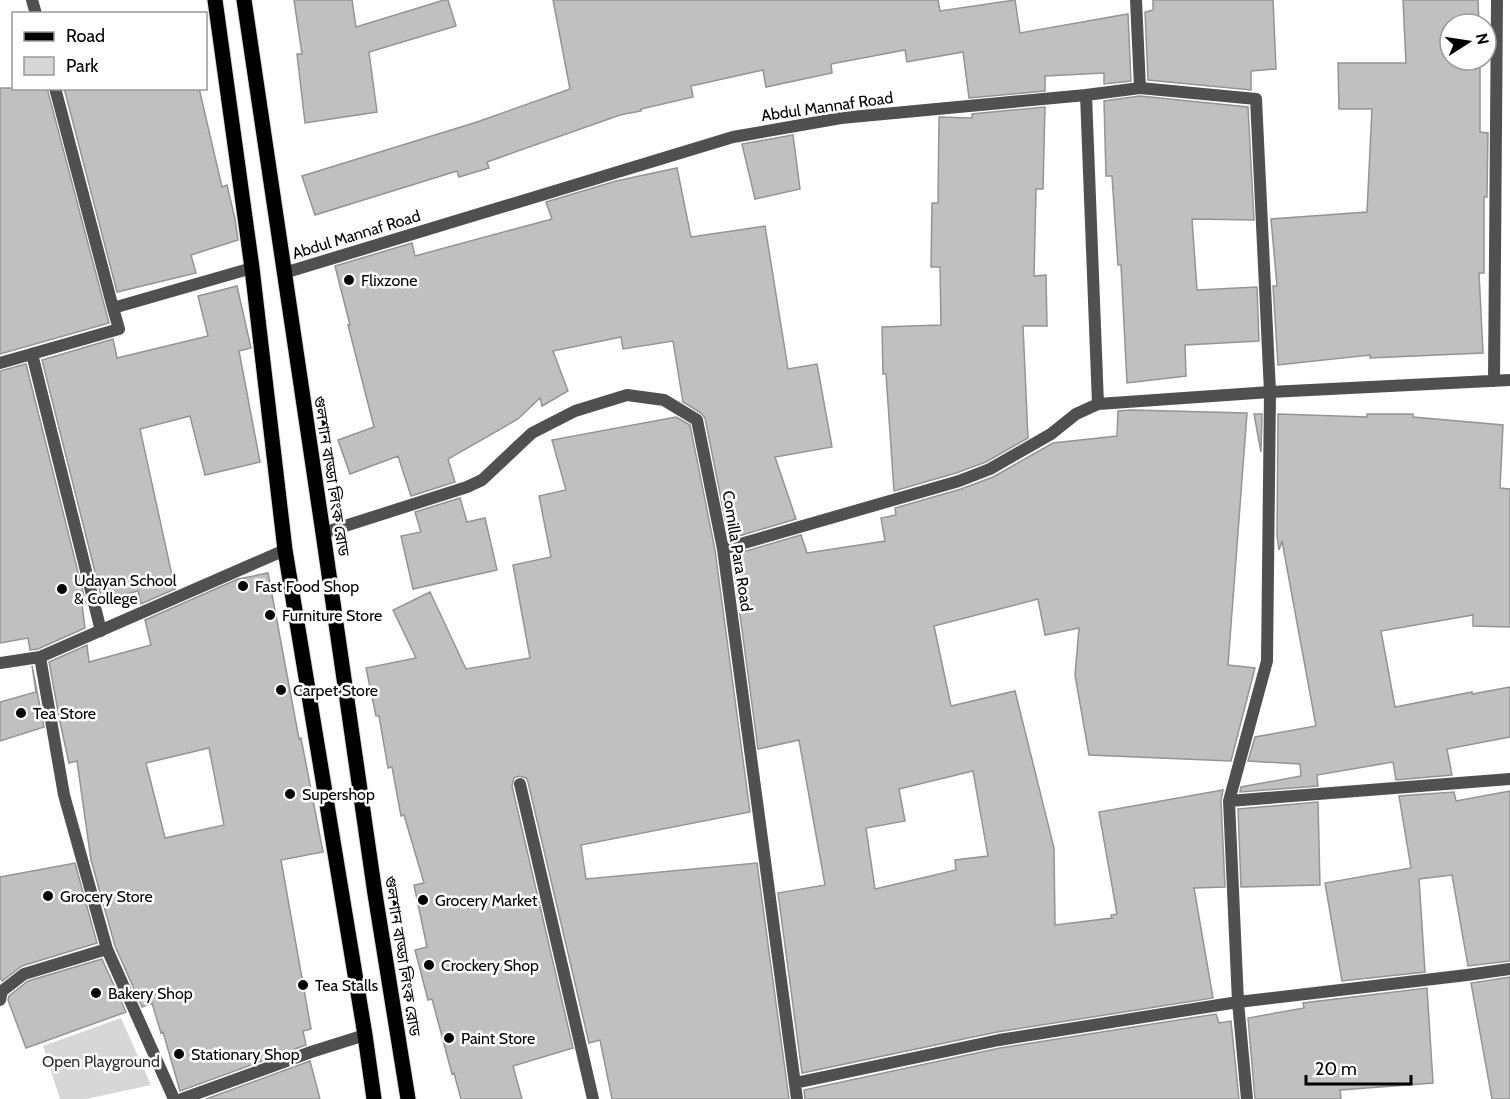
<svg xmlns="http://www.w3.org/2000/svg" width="1510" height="1099" viewBox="0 0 1510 1099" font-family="Cabin,'Noto Sans Bengali',sans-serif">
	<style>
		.green { fill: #d7d7d7 }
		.building { fill: #c0c0c0; stroke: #949494; stroke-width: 1.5; fill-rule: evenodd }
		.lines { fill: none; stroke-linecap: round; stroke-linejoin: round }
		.primary-casing { stroke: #dbdbdb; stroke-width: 17 }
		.service { stroke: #505050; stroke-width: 12 }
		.minor { stroke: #505050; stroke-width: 12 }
		.primary { stroke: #000; stroke-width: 15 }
		.poi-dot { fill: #000; stroke: #fff; stroke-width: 2 }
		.labels { text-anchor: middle; stroke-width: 5; stroke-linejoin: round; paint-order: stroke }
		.street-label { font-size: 16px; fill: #000; stroke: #fff }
		.poi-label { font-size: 16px; fill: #000; stroke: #fff; text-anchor: start }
		.park-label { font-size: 16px; fill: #2e2e2e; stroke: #fff }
	</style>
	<rect width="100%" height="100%" fill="#fff"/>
	<path class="green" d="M121,1018L151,1085L86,1099H60L43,1046Z"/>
	<path class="building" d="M294,0H352L356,27L444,0H448L456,26L369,52L377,112L305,123L297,54H302Z
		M553,0H938L940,11L1015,0L1020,33L1128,14L1131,81L1104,84V73L1045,76V91L969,98L963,52L907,62L905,50L831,64L832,73L766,87L763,70L691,86L693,97L641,109V111L620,115L487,162L489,168L459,177L457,171L315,215L302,176L477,122L570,89Z
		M1153,0H1273L1276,69L1251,71V90L1148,80L1145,12L1153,10Z
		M1403,0H1478L1479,24H1450V60H1480V132L1488,133L1487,197H1484V273H1479L1483,353L1370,358V355L1278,365L1273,286H1277L1271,219L1367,212L1372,109H1339L1338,63H1406Z
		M0,88H47L109,323L0,354Z
		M64,88H199L222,187L227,185L235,219L238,240L191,255L196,273L117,292Z
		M1140,96L1248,107L1254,220L1192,219L1197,290L1257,287L1259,341L1185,345L1186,376L1127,383L1121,265H1118L1112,176H1106L1104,101Z
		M1045,107L1043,189H1036L1034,276L1046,275L1047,326H1023L1028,438L986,462L956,473L894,491L886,374H883L882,327L941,325L940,267H931L932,203H938L939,117L972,118V114Z
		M793,135L800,189L755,199L742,144Z
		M677,168L691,237L765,226L788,369L817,364L832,447L775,457L796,519L729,539L705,418L701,413L683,402L673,341L623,349L621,337L553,351L568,391L542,406L540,398L518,419L448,459L455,482L411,496L398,456L350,474L338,440L374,427L348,325H350L335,266L412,243L415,256L552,219L546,202L616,181Z
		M237,286L251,348L239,351L260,462L205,475L190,416L140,429L175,589L141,604L138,591L102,600L42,360L113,339L117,358L208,336L198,296Z
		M26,364L86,604H82L85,628L38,649L30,650L28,638L0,643V371Z
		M1131,410L1247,413L1228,665L1255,668L1231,761L1089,755L1075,675L1079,628L1045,635L1038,599L934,626L951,706L1015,691L1054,848L1055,925L1112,918L1111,915L1117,914L1099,812L1223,790L1221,801L1225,887L1194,888L1213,998L997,1032L802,1073L778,893L825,885L799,740L758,749L732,555L801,535L807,553L885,541L881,518L896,515L895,508L961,489L993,477L1053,443L1117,436L1118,411ZM973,771L988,856L955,860L956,870L875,889L866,828L905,821L899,789Z
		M1254,414H1262L1261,452Z
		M1278,414L1367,417V414H1413V417L1503,425L1500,488L1510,489V627L1473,626V615L1381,631L1395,707L1472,692V694L1510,687V737L1447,749L1452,775L1396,780L1393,762L1317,775L1318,786L1240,792L1241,787L1301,776L1300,764L1248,761L1255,737L1316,726L1282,541L1279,550L1277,536Z
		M676,417L690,425L715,550L750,812L581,845L586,879L757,863L789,1099H612L600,1040L589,1043L528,782L526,778L519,776L514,778L512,786L573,1048L513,1066L522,1099H461L454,1073L452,1074L432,999L428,1000L415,950L427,947L414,885L424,883L404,815L401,816L392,767L388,768L379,716H376L366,668L416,658L393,610L430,592L466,669L530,658L513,565L551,557L539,496L566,490L552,440Z
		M460,498L467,522L485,518L497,570L413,589L401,536L421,532L415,512Z
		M268,573L299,739L301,738L323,852L281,860L311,1029L303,1031L306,1045L180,1091L163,1032L161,1033L152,1003L142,1007L115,946L91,860L77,761L69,763L60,722L49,662L87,645L89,662L151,645L145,620L238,579ZM209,748L224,825L165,838L146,763Z
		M32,666L44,727L0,741V702L36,692Z
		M1510,791V961L1468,966L1452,875L1419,879L1425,972L1342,981L1325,883L1411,868L1399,796L1454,792L1456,801Z
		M1318,802L1320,885L1241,887L1238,809Z
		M75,863L97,943L22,966L2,981L0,977V877Z
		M102,959L126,1012L26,1048L8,1000L9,996L28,981Z
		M1510,977V1099H1492L1471,983Z
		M1427,988L1433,1083L1340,1090L1341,1099H1255L1248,1018L1304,1008L1303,1003Z
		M1216,1014L1219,1023L1231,1021L1239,1099H805L804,1090L1000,1048Z
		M310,1061L320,1099H206Z"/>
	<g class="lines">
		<defs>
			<path id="primary" d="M215,0L252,268L285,550L365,1035L374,1099
				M244,0L323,533L375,894L408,1099"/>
		</defs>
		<use href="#primary" class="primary-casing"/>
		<path class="service" d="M520,784L593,1099"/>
		<path class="minor" d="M32,0L36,14
			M1136,0L1140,88
			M55,88L113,308
			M1086,95L1140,88L1256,99L1270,392L1267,661L1229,801L1238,1002L1247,1099
			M284,273L733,137L841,118L1086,95L1098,404
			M32,354L101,631
			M0,363L119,329L113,308L252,268
			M1494,381L1497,0
			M323,533L467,487L482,480L532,433L575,411L627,395L664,400L697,420L723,549L797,1099
			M723,549L959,481L990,469L1051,434L1076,414L1098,404L1270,392L1510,380
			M0,663L40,657
			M1229,801L1510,779
			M0,1000L2,991L24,974L107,949
			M795,1083L999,1040L1238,1002L1467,975L1510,969
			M174,1099L107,949L64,795L40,657L285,550
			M182,1099L311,1052L365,1035"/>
		<use href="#primary" class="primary"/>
	</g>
	<g class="poi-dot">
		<circle cx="349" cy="280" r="6"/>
		<circle cx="243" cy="586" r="6"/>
		<circle cx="62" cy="589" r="6"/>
		<circle cx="270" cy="615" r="6"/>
		<circle cx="281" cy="690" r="6"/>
		<circle cx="21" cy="713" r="6"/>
		<circle cx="290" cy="794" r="6"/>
		<circle cx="48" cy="896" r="6"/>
		<circle cx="423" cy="900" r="6"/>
		<circle cx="429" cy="965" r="6"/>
		<circle cx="303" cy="985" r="6"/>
		<circle cx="96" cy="993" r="6"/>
		<circle cx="449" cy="1038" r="6"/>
		<circle cx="179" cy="1054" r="6"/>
	</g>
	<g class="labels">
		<g class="street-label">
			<text transform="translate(827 106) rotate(-8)" y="6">Abdul Mannaf Road</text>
			<text transform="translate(356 234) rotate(-17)" y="6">Abdul Mannaf Road</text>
			<text transform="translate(332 476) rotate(81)" y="6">গুলশান বাড্ডা লিংক রোড</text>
			<text transform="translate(738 551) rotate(81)" y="6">Comilla Para Road</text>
			<text transform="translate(403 956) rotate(81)" y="6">গুলশান বাড্ডা লিংক রোড</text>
		</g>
		<g class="poi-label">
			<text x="361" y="286">Flixzone</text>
			<text x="74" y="586">Udayan School<tspan x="74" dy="18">&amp; College</tspan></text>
			<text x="255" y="592">Fast Food Shop</text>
			<text x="282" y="621">Furniture Store</text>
			<text x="293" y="696">Carpet Store</text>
			<text x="33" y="719">Tea Store</text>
			<text x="302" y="800">Supershop</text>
			<text x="60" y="902">Grocery Store</text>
			<text x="435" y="906">Grocery Market</text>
			<text x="441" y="971">Crockery Shop</text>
			<text x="315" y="991">Tea Stalls</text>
			<text x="108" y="999">Bakery Shop</text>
			<text x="461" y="1044">Paint Store</text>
			<text x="191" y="1060">Stationary Shop</text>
		</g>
		<g class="park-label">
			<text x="101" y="1067">Open Playground</text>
		</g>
	</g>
	<rect x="12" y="12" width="195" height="78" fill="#ffffff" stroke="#999999" stroke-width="1.5"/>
	<rect x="24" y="32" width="30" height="9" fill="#000000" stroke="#999999" stroke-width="1.5"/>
	<text x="66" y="42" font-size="18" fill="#000000">Road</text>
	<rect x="24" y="57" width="30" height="18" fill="#d7d7d7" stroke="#999999" stroke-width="1.5"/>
	<text x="66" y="72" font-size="18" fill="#000000">Park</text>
	<g transform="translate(1468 42) rotate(78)"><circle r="28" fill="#ffffff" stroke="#999999" stroke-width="1.5"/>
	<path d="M0-4.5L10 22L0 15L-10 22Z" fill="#000000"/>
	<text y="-9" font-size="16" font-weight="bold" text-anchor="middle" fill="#000000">N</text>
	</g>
	<path d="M1306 1075v9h105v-9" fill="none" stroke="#000000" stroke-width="3"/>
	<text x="1315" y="1075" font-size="18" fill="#000000" stroke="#ffffff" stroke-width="4.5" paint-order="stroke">20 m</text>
</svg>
